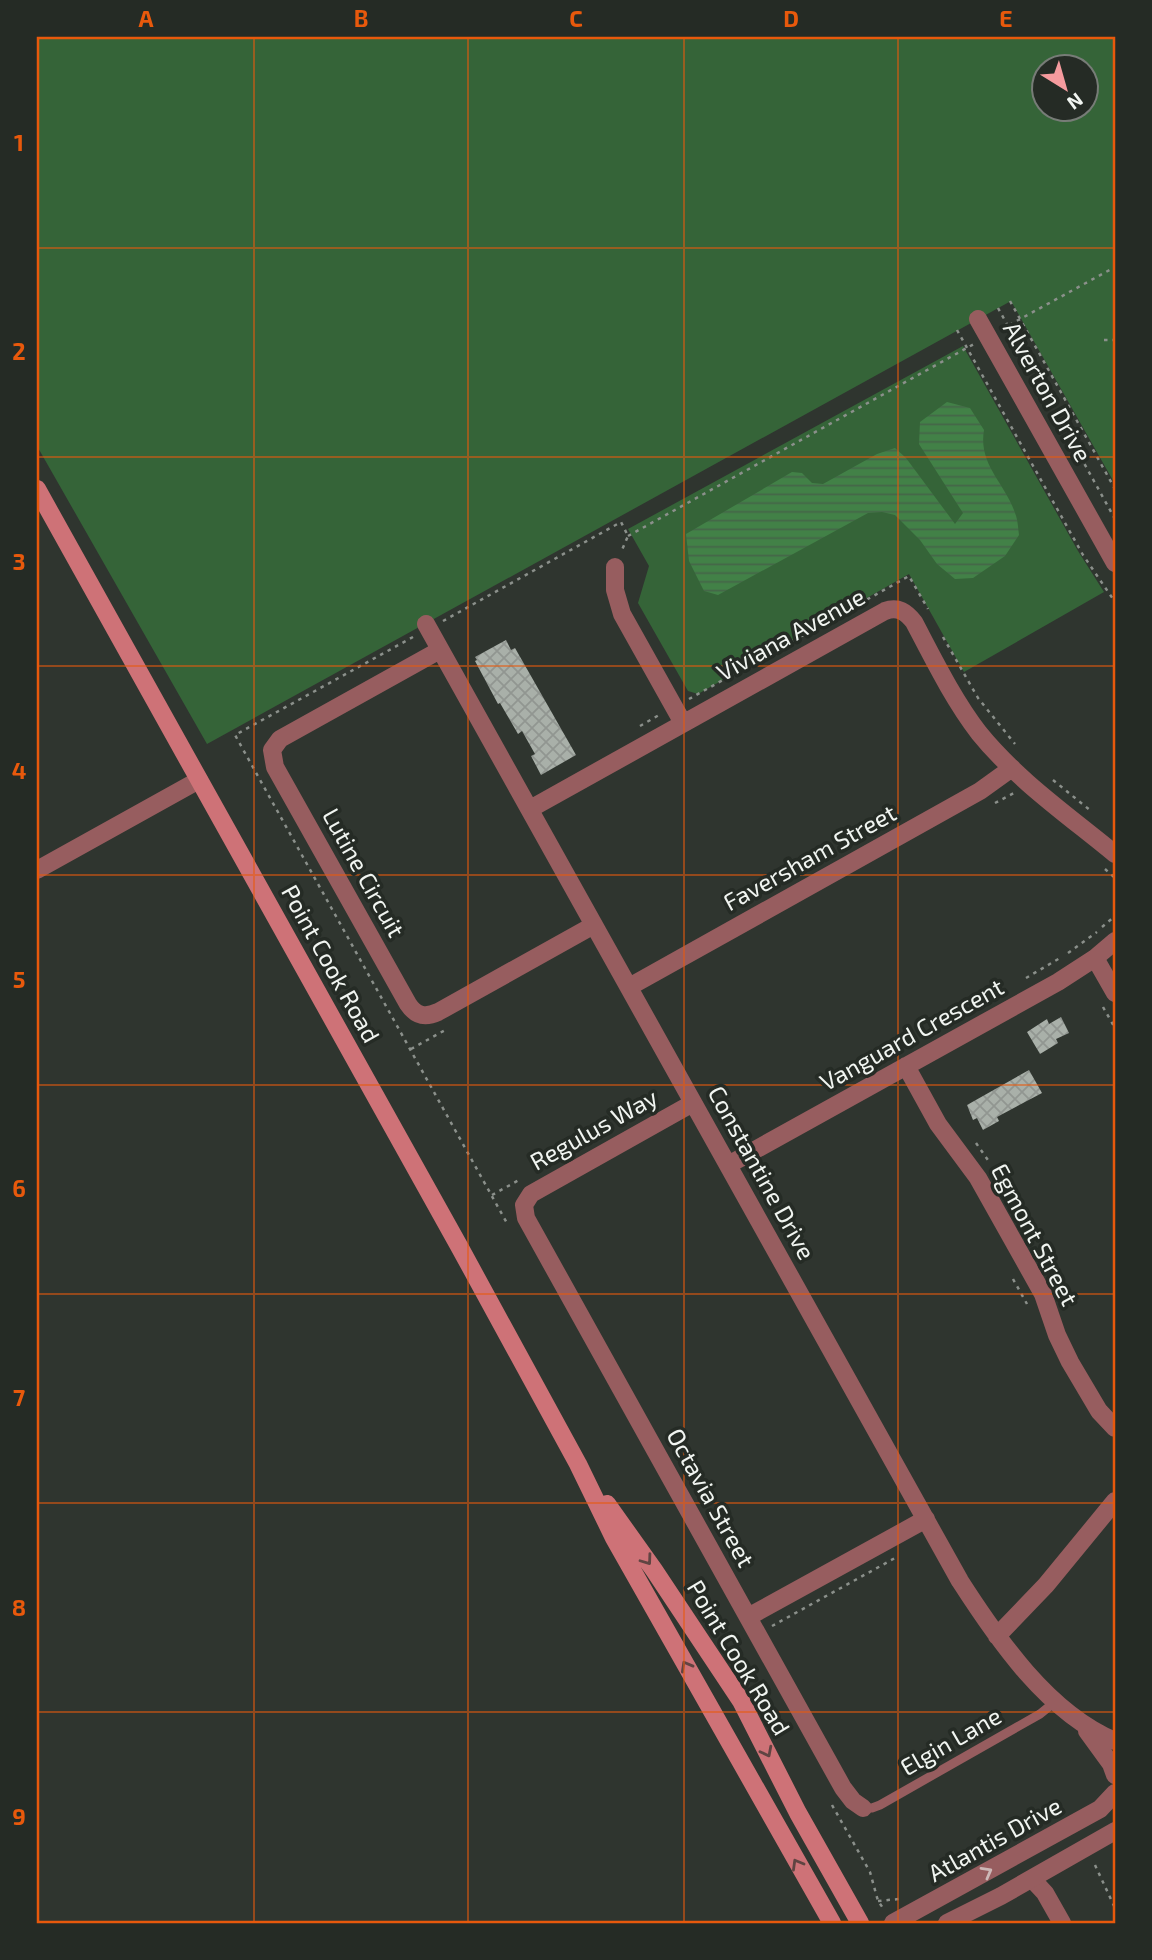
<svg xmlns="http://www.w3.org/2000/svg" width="1152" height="1960" viewBox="0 0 1152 1960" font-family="'Exo 2',sans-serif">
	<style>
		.green { fill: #356438; fill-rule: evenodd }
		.water { fill: url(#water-rules) }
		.building { fill: url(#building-cross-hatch) }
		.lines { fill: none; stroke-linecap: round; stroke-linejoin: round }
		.path { stroke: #8b908b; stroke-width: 2.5; stroke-dasharray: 3.5 5; stroke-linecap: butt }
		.service { stroke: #975d5f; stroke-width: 9 }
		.minor { stroke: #975d5f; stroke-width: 18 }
		.tertiary { stroke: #975d5f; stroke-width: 18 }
		.secondary { stroke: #ce7277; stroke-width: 18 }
		.oneway { stroke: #604442 }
		.oneway2 { stroke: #cdb8b7 }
		.grid { fill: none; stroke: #e8590c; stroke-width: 2; stroke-opacity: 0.55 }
		.labels { text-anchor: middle; stroke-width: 7; stroke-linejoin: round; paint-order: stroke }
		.street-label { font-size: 24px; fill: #f1f5f1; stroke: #252b25 }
		.neatline { fill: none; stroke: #e8590c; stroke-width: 2.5 }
		.grid-label { font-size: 23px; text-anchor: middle; font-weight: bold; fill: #e8590c }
	</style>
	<defs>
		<pattern id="water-rules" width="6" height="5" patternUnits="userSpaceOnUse" patternTransform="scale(1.75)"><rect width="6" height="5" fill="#428147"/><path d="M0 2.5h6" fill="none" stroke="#456648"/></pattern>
		<pattern id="building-cross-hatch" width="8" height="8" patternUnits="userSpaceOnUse" patternTransform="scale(1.75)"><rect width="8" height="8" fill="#a9b0a9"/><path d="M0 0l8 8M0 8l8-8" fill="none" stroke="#919691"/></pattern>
	</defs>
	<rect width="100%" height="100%" fill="#2f352f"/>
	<path class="green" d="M37,37H1115V484L1011,301L207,744L37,446ZM1044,66H1086V108H1044Z
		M963,346L1078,551L1104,592L964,672L909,574L698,694L688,691L638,603L649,566L628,529Z"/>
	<path class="water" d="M947,402L970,408L984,430C978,465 1005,483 1015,513C1018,520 1018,528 1019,535L1005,556L973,578L955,579L937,564L920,540L895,515L882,512L868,513L718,595L704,591L689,561L686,534L792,472L802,473L812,483L823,484L877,454L895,448L906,458L955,524L963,513L919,444L920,422Z"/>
	<path class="building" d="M506,640L511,650L515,648L576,755L541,775L531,756L535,754L522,731L518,734L500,703L498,704L475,661L477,660L475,657Z
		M1061,1017L1069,1033L1056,1039L1058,1043L1040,1054L1027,1032L1047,1019L1049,1024Z
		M1029,1070L1042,1093L997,1117L999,1121L983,1130L977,1118L973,1120L967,1105Z"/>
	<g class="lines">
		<path class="path" d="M1010,301L1115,489
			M998,308L1115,519
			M1002,329L1115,267
			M957,330L1083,555L1115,602
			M1104,340H1115
			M628,536L974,344
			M443,621L621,522L628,536L622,550
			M413,637L235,735L508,1225
			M943,637L978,698L1015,744
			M689,699L909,576L928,609
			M640,726L659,715
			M1053,780L1091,811
			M995,803L1014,793
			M1105,869L1115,878
			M1102,927L1115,916
			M1068,953L1097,932
			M1026,978L1060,958
			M1103,1007L1115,1028
			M411,1049L447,1029
			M976,1143L990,1163
			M492,1195L519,1180
			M1013,1279L1027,1304
			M772,1626L895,1558
			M832,1805L870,1872L878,1901L883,1908
			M1095,1865L1115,1908
			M878,1901L899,1899"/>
		<path class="service" d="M863,1808H872L880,1805L1040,1714L1056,1701"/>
		<path class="minor" d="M978,319L1115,563
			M615,567V590L622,614L683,723
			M426,624L960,1581C998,1640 1048,1713 1115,1741
			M440,650L280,739L272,750L275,767L408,1004C416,1016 425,1018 438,1012L594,925
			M530,809L885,611C898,606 906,612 914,622C934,660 953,699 979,733C1017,780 1069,816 1115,854
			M37,870L199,780
			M1095,958L1115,993
			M629,987L980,791L1012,768
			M906,1066L938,1124L978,1178L1043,1294L1057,1335L1070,1362L1099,1411L1115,1428
			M693,1103L531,1194L524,1205L526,1218L843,1788L853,1801L863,1808
			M728,1165L1058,982L1095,958L1115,941
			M748,1617L926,1519
			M997,1636L1046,1585L1115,1501
			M1087,1731L1111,1764L1115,1775
			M1032,1879L1045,1893L1062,1923"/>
		<path class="tertiary" d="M893,1923L1100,1809L1115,1793
			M947,1923L1001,1896L1115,1831"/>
		<path class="secondary" d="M37,489L459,1246L578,1464L614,1538L832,1923
			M607,1504L654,1570L741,1701L798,1813L860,1923"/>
	</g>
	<defs><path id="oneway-chevron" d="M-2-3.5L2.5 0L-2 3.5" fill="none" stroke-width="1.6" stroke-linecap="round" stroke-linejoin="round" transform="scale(1.75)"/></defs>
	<g class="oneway">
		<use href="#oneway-chevron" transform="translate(647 1560) rotate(54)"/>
		<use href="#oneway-chevron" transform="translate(686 1666) rotate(-119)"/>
		<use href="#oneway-chevron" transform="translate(767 1752) rotate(63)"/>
		<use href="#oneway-chevron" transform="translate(797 1864) rotate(-120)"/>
	</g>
	<use class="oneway2" href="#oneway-chevron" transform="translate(987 1872) rotate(-29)"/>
	<path class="grid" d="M254,37V1923M468,37V1923M684,37V1923M898,37V1923M37,248H1115M37,457H1115M37,666H1115M37,875H1115M37,1085H1115M37,1294H1115M37,1503H1115M37,1712H1115"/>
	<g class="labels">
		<g class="street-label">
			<text transform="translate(1047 392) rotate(61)" y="8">Alverton Drive</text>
			<text transform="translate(791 635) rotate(-29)" y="8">Viviana Avenue</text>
			<text transform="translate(810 858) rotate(-29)" y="8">Faversham Street</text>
			<text transform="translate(363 873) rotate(61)" y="8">Lutine Circuit</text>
			<text transform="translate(330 964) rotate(61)" y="8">Point Cook Road</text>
			<text transform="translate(912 1035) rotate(-29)" y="8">Vanguard Crescent</text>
			<text transform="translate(594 1130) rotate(-29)" y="8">Regulus Way</text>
			<text transform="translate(761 1173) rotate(61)" y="8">Constantine Drive</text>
			<text transform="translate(1034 1235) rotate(62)" y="8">Egmont Street</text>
			<text transform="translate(710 1498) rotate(61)" y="8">Octavia Street</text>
			<text transform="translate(738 1658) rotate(59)" y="8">Point Cook Road</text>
			<text transform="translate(951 1742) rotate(-30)" y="8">Elgin Lane</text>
			<text transform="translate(995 1840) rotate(-29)" y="8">Atlantis Drive</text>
		</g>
	</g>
	<rect width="1152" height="1960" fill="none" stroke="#252b25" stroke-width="77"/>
	<g transform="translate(1065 88) rotate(143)"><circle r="33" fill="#252b25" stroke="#777c77" stroke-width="2"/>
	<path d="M0-5L12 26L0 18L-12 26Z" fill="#f59b9e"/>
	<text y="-10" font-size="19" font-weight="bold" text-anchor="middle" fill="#f1f5f1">N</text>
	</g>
	<rect x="38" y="38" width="1076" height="1884" class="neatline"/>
	<g class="grid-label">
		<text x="146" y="27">A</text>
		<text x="361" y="27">B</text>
		<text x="576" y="27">C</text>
		<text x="791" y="27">D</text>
		<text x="1006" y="27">E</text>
		<text x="19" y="151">1</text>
		<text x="19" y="360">2</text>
		<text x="19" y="570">3</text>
		<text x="19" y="779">4</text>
		<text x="19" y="988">5</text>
		<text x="19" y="1197">6</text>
		<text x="19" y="1406">7</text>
		<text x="19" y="1616">8</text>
		<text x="19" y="1825">9</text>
	</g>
</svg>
